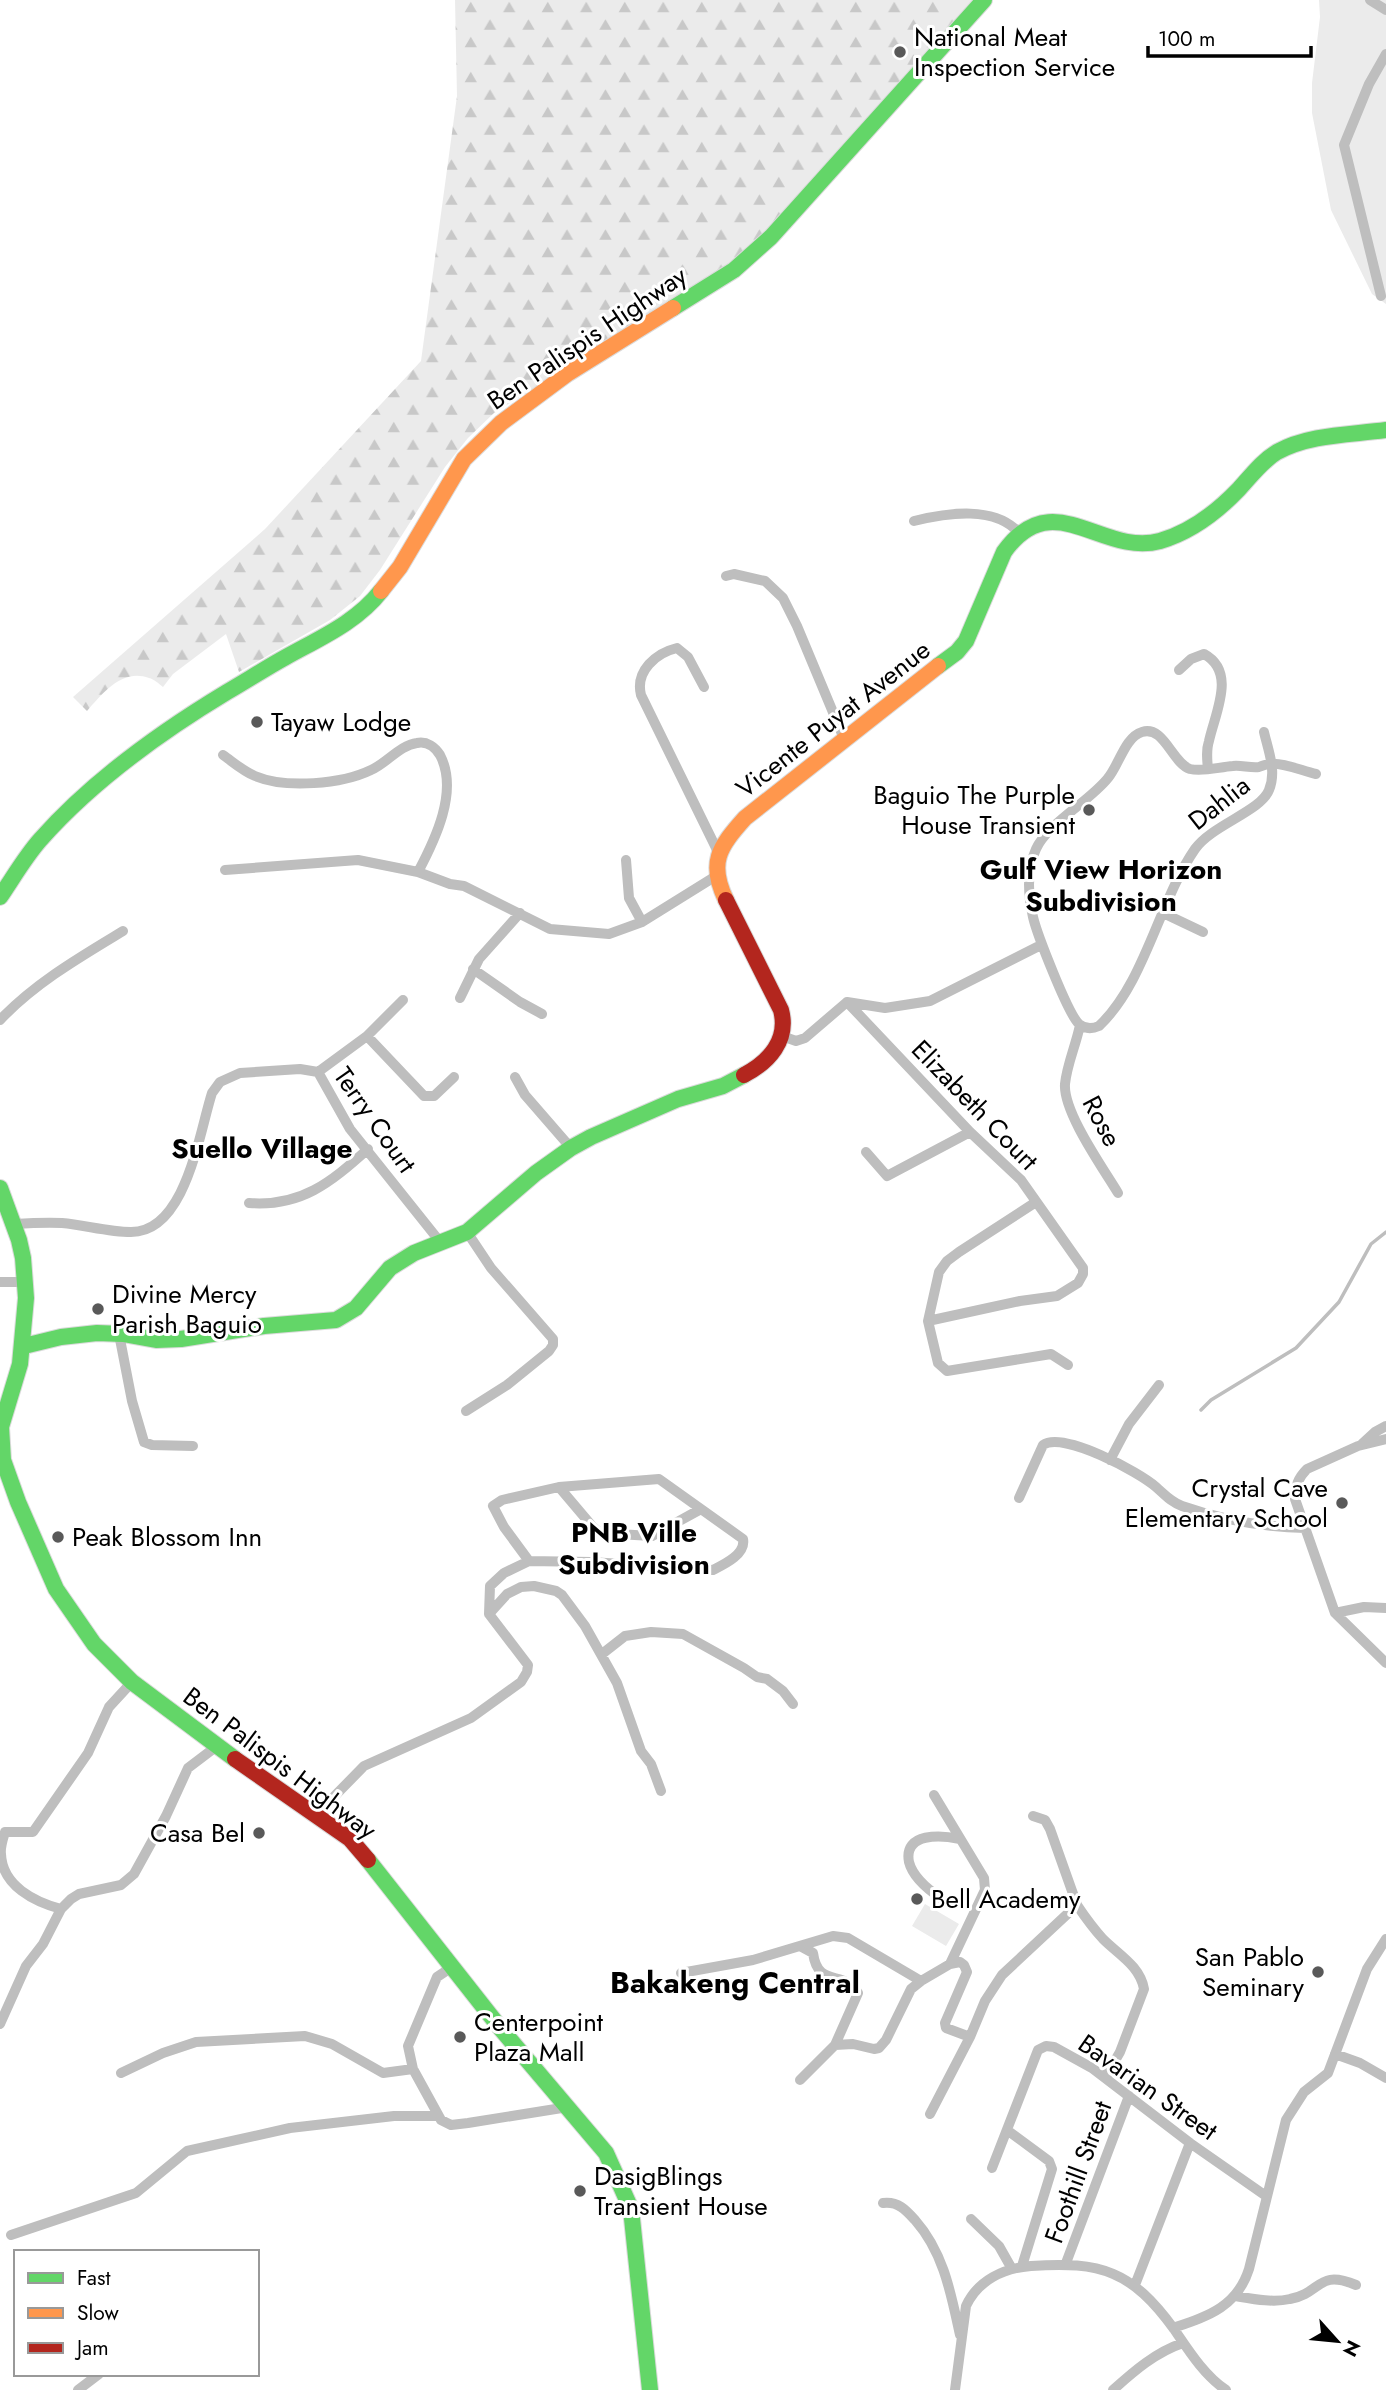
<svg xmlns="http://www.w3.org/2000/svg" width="1386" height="2390" viewBox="0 0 1386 2390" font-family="Jost,sans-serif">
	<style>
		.grass { fill: #ebebeb }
		.forest { fill: url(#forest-firs) }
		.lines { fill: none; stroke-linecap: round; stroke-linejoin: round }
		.stream { stroke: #bebebe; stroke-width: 3.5 }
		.fast-casing { stroke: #dbdbdb; stroke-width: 18 }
		.slow-casing { stroke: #dbdbdb; stroke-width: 18 }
		.jam-casing { stroke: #dbdbdb; stroke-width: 18 }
		.street { stroke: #bebebe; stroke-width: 10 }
		.fast { stroke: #63d668; stroke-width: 16 }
		.slow { stroke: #ff974d; stroke-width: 16 }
		.jam { stroke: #b3261e; stroke-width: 16 }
		.poi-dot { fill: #595959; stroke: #fff; stroke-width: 2.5 }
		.labels { text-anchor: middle; stroke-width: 6; stroke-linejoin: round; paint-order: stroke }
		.poi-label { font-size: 26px; fill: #000; stroke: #fff; text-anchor: start }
		.street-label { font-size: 26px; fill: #000; stroke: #fff }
		.neighbourhood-label { font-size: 28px; font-weight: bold; fill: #000; stroke: #fff }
		.quarter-label { font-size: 30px; font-weight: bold; fill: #000; stroke: #fff }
	</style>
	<defs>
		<pattern id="forest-firs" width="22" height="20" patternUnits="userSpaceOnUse" patternTransform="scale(1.75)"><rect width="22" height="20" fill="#ebebeb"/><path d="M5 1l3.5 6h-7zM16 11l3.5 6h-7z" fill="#c8c8c8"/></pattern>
	</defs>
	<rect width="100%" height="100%" fill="#fff"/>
	<path class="grass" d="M1319,0H1386V304L1372,294L1331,210L1312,113V83L1320,17Z
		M925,1904L959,1924L946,1946L912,1926Z"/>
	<path class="forest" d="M455,0H979L812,187L732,262L677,299L494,413L468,438L445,467L380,570L360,596L330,620L239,672L226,634L173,674L163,687C159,684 154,679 149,678C122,668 102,694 87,711L73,697L265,529L421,361L457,96Z"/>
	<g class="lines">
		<path class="stream" d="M1201,1410L1211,1400L1296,1348L1339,1302L1371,1244L1386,1232"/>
		<defs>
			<path id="fast" d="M673,308L734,270L771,237L984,0
				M938,666L957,652L966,641L1004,552C1053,483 1102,557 1160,541C1191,532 1217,512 1239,489C1251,476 1262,461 1277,452C1310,434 1350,435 1386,430
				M0,897C13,878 25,857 40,840C92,781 159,733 227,692C246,681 266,668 286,657C320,638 357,622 381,591
				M0,1188L19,1240L23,1258L26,1298L20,1364L1,1427L3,1460L18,1502L56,1589L94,1644L132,1682L235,1759
				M24,1346L61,1337L97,1333L123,1334L156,1340L181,1339L264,1326L336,1320L356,1308L390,1268L414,1253L467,1232L536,1173L571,1148L591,1137L678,1099L723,1086L744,1075
				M368,1860L501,2029L606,2153L631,2209L650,2390"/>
			<path id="slow" d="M381,591L400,567L464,459L501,423L567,374L673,308
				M726,900C708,863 719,847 745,818L938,666"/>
			<path id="jam" d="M726,900L781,1010C789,1040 769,1062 744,1075
				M235,1759L350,1839L368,1860"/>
		</defs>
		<use href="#fast" class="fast-casing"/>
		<use href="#slow" class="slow-casing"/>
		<use href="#jam" class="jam-casing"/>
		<path class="street" d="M1370,0L1386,10
			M1381,296L1344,145L1369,84L1386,54
			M914,521C947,513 996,505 1020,534
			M726,576L734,574L765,581L783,598L797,626L845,741
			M1179,670L1191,659L1204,654C1237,672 1215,713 1209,741C1206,750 1207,759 1208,769
			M704,687L688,657L677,648C656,653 635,671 641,695L720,856
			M1264,732C1268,750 1277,771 1269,790C1261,811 1212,825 1195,849C1159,901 1145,983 1099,1026C1092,1029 1085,1029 1079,1024C1068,1014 1037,934 1033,917C1028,895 1027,869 1036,849C1047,824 1090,801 1108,778C1119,765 1125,737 1142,732C1164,725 1172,763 1190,769C1203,772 1219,767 1233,766C1241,765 1250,768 1259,767C1263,766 1266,764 1269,764C1283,762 1302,771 1316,774
			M223,755C233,762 243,771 255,776C286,789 342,784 371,770C387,763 400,745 417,743C427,741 435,747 440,755C459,791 435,840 418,872
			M626,860L629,898L642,922
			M225,870L358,860L418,872L450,884L464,886L550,929L609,934L642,922L716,876
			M1163,913L1203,932
			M473,969L520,1002L542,1014
			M460,998L479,959L520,913
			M847,1002L970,1132L1021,1180L1083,1268V1274L1078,1283L1057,1296L1020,1301L928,1321
			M0,1020C35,983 80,957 123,931
			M1080,1025C1076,1045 1067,1064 1065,1084C1063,1112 1103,1168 1118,1193
			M367,1036L424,1096H434L454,1077
			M782,1036L796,1041L805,1038L847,1002L885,1008L930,1001L1041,945
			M318,1072L350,1129L441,1243
			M318,1072L367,1036L403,1000
			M515,1077L525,1095L571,1148
			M866,1152L887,1176L970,1132
			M1036,1202L959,1252L947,1261L939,1272L928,1321L938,1363L947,1371L1051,1354L1068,1365
			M249,1203C301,1207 330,1183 368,1149
			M14,1224C30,1223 46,1222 62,1223C85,1225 108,1232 131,1232C186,1232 199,1133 212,1093L220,1082L240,1073L300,1069L318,1072
			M0,1282H26
			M119,1334L132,1401L144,1442L152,1445L193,1446
			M466,1411L507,1385L549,1351L553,1345V1339L491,1268L467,1232
			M1386,1439L1358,1446L1307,1469C1298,1478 1295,1486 1295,1499L1335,1613L1386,1663
			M1362,1444L1375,1432L1386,1426
			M1110,1460L1129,1424L1159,1385
			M559,1487L592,1526L600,1533L652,1536L701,1509
			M1019,1498L1043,1445C1063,1431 1139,1472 1156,1487C1165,1495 1171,1502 1182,1506C1222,1520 1264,1527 1305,1528
			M1335,1613L1364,1607L1386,1608
			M489,1614L507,1594L521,1587L534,1586L556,1591L562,1595L585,1626L617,1683L641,1751L651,1764L661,1791
			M602,1654L625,1636L651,1632L683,1634L744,1668L757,1677L767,1679L783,1691L793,1704
			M316,1815L364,1766L471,1718L521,1682L527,1672L528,1665L489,1614L490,1586L504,1573L529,1561L591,1562L713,1570C725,1564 746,1554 743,1539L659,1479L559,1487L502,1500L493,1506L504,1527L529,1561
			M1033,1816L1045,1820L1050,1829L1077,1905
			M942,1899C930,1891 913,1878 909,1862C903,1832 942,1835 959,1839
			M61,1909C35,1902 2,1886 1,1854C0,1847 3,1839 5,1832H33L88,1753L109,1707L132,1682
			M950,1964L960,1962L964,1965L967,1972L945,2023L946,2028L970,2037L985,2001L1002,1975L1077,1905C1085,1917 1093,1928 1103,1939C1119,1955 1140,1966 1144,1989L1120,2052L1105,2078
			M452,1967L437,1977L408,2046L413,2069L441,2120L451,2125L468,2123L568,2107
			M681,1973L753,1960L833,1936L848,1938L921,1981
			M0,2024L26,1966L43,1944L61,1909L71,1899L79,1894L121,1885L134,1874L166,1816L188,1768L217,1746
			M835,2045L853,2044L874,2049L879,2048L886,2040L911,1989L921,1981L950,1964L985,1890L984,1878L934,1795
			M1335,2054L1360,2063L1386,2078
			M121,2073L163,2053L196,2042L305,2036L332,2044L383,2073L413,2069
			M800,2080L835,2045L858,1993C844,1969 818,1989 813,1953L802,1947
			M930,2114L970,2037
			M1007,2130L1049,2161L1052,2169L1022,2266
			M992,2168L1038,2050L1046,2046L1054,2047L1092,2068L1190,2143L1266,2196
			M883,2203C898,2201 906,2210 915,2220C944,2253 951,2294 960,2335
			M971,2219L999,2246L1012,2269
			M11,2235L136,2193L187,2151L290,2128L394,2116H439
			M1066,2263L1129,2096
			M1135,2285L1190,2143
			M1235,2296C1253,2299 1273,2303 1290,2299C1322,2293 1317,2269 1356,2285
			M1173,2328C1208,2316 1237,2307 1249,2269L1286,2120L1304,2092L1328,2073L1367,1969L1386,1939
			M78,2390L99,2374
			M955,2390L966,2306C978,2280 1004,2268 1031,2266C1101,2261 1132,2271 1174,2329C1189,2351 1204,2375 1226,2390
			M1113,2390C1134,2371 1156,2352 1183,2343"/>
		<use href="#fast" class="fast"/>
		<use href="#slow" class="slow"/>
		<use href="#jam" class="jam"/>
	</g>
	<g class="poi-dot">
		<circle cx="900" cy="52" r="7"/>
		<circle cx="257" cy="722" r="7"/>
		<circle cx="1089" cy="810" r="7"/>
		<circle cx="98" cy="1309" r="7"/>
		<circle cx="1342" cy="1503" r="7"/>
		<circle cx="58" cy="1537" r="7"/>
		<circle cx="259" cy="1833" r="7"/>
		<circle cx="917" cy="1899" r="7"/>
		<circle cx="1318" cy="1972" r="7"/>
		<circle cx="460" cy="2037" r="7"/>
		<circle cx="580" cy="2191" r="7"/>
	</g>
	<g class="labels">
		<g class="poi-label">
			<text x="914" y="46">National Meat<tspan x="914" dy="30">Inspection Service</tspan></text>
			<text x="271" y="731">Tayaw Lodge</text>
			<text x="1075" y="804" text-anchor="end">Baguio The Purple<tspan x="1075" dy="30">House Transient</tspan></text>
			<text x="112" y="1303">Divine Mercy<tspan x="112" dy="30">Parish Baguio</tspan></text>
			<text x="1328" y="1497" text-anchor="end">Crystal Cave<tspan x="1328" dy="30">Elementary School</tspan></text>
			<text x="72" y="1546">Peak Blossom Inn</text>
			<text x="245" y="1842" text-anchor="end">Casa Bel</text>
			<text x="931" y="1908">Bell Academy</text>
			<text x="1304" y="1966" text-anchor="end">San Pablo<tspan x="1304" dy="30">Seminary</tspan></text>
			<text x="474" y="2031">Centerpoint<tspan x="474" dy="30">Plaza Mall</tspan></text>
			<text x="594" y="2185">DasigBlings<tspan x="594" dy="30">Transient House</tspan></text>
		</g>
		<g class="street-label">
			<text transform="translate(587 338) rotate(-34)" y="9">Ben Palispis Highway</text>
			<text transform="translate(833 719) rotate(-38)" y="9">Vicente Puyat Avenue</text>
			<text transform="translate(1219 803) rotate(-38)" y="9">Dahlia</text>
			<text transform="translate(975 1105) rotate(46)" y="9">Elizabeth Court</text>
			<text transform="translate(375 1120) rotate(55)" y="9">Terry Court</text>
			<text transform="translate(1102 1121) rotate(62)" y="9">Rose</text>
			<text transform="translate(280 1763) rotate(37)" y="9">Ben Palispis Highway</text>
			<text transform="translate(1148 2087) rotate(35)" y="9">Bavarian Street</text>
			<text transform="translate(1078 2172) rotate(-70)" y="9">Foothill Street</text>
		</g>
		<g class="neighbourhood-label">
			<text x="1101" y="879">Gulf View Horizon<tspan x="1101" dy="32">Subdivision</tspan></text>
			<text x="262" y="1158">Suello Village</text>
			<text x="634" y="1542">PNB Ville<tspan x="634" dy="32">Subdivision</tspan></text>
		</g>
		<g class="quarter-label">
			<text x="735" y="1993">Bakakeng Central</text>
		</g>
	</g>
	<rect x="14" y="2250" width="245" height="126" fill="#ffffff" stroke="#999999" stroke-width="2"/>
	<rect x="28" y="2273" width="35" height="10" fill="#63d668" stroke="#999999" stroke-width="2"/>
	<text x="77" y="2285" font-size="21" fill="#000000">Fast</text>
	<rect x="28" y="2308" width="35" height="10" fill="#ff974d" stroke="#999999" stroke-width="2"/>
	<text x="77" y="2320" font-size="21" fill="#000000">Slow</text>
	<rect x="28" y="2343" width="35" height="10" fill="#b3261e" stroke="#999999" stroke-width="2"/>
	<text x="77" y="2355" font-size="21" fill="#000000">Jam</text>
	<g transform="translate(1337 2341) rotate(117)" stroke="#ffffff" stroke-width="5" paint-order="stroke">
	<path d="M0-5L12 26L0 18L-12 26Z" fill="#000000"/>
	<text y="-10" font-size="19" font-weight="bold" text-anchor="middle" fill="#000000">N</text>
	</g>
	<path d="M1148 46v10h163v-10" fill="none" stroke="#000000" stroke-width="3.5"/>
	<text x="1158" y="46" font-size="21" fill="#000000" stroke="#ffffff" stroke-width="5" paint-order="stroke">100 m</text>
</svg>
